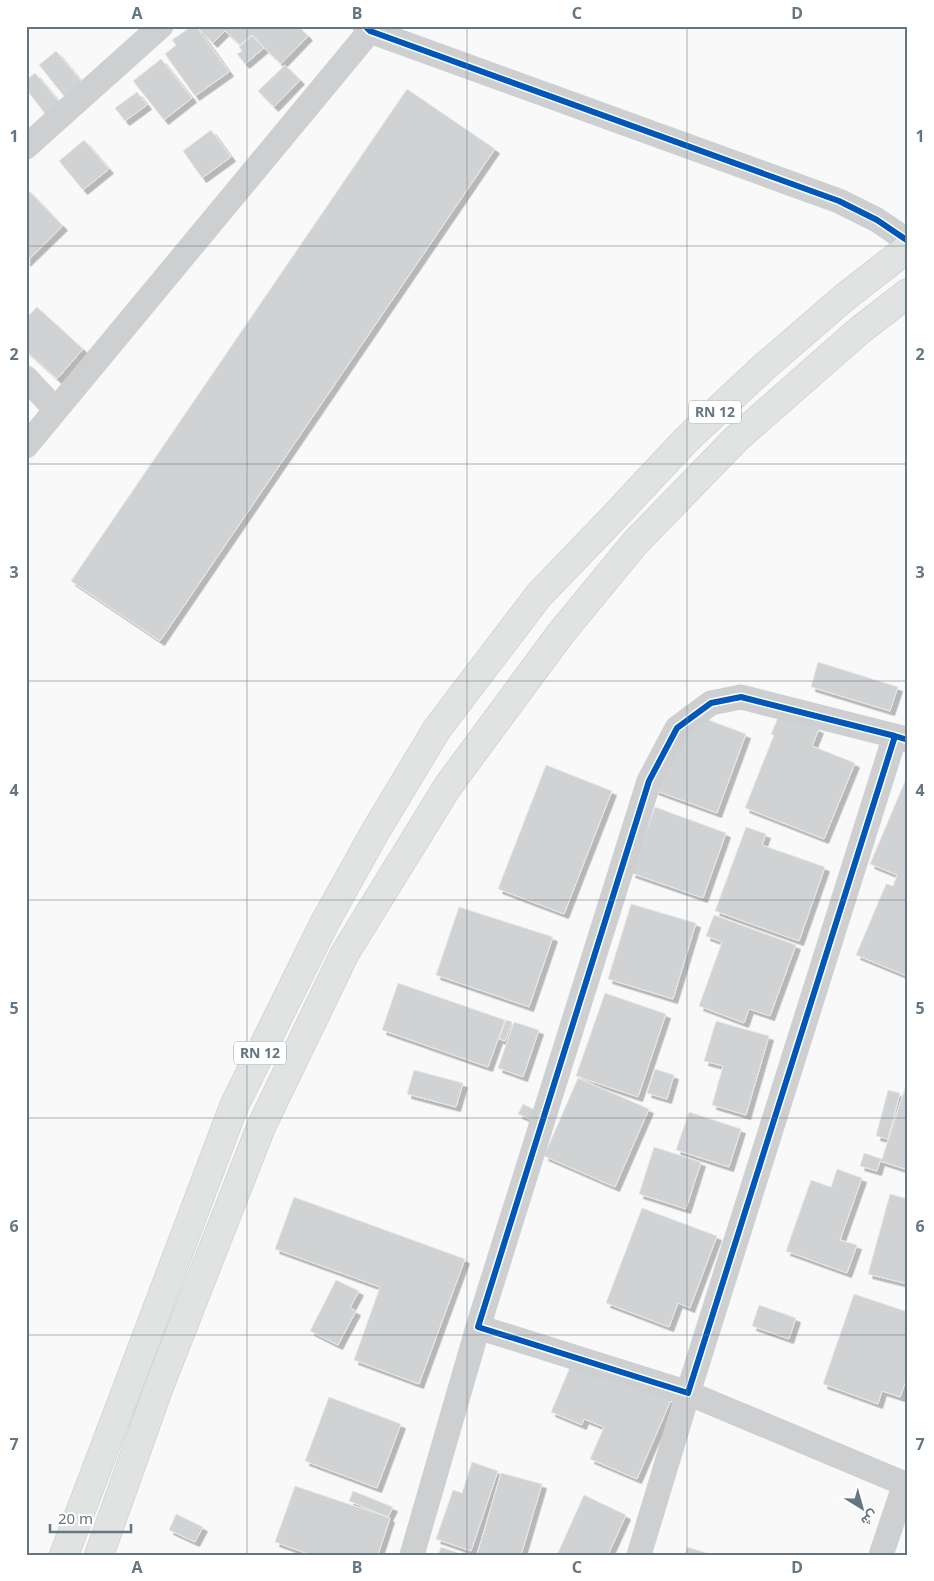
<svg xmlns="http://www.w3.org/2000/svg" width="934" height="1581" viewBox="0 0 934 1581" font-family="'Noto Sans',Vazirmatn,sans-serif">
	<style>
		.building { fill: #d0d2d3; stroke: #e8e8e8; filter: url(#shadow) }
		.lines { fill: none; stroke-linecap: round; stroke-linejoin: round }
		.highway-casing { stroke: #d5d6d6; stroke-width: 30 }
		.street { stroke: #cecfd0; stroke-width: 25 }
		.highway { stroke: #e1e2e2; stroke-width: 28 }
		.cycleway-casing { stroke: #fff; stroke-width: 9 }
		.cycleway { stroke: #0057b8; stroke-width: 6 }
		.grid { fill: none; stroke: #657683; stroke-width: 1; stroke-opacity: 0.55 }
		.labels { text-anchor: middle; stroke-width: 5; stroke-linejoin: round; paint-order: stroke }
		.shield { fill: #fff; stroke: #939fa8; stroke-width: 1 }
		.shield-label { font-size: 14px; font-weight: bold; fill: #657683 }
		.neatline { fill: none; stroke: #657683; stroke-width: 2 }
		.grid-label { font-size: 16px; text-anchor: middle; font-weight: bold; fill: #657683 }
	</style>
	<defs>
		<filter id="shadow"><feDropShadow dx="4.5" dy="4.5" stdDeviation="0" flood-color="#0004"/></filter>
	</defs>
	<rect width="100%" height="100%" fill="#f9f9f9"/>
	<path class="building" d="M192,26H196L229,72L195,96L165,54L176,45L172,40Z
		M196,26H298L308,36L281,64L251,35L240,45L225,31L213,43Z
		M253,35L264,48L245,64L237,54L242,51L239,47Z
		M56,51L86,87L68,101L39,65Z
		M161,59L192,98L164,120L133,81Z
		M285,65L300,80L274,107L258,91Z
		M35,73L60,103L46,115L26,89V80Z
		M407,89L495,149L160,641L71,581Z
		M137,92L147,105L125,121L115,108Z
		M211,130L231,157L202,178L183,151Z
		M84,140L109,169L83,190L59,161Z
		M26,188L63,226L26,262Z
		M37,307L83,349L57,379L26,351V318Z
		M818,662L898,687L890,711L811,687Z
		M780,713L819,729L812,746L855,763L824,839L745,808L774,735L771,734Z
		M680,718H703L746,734L717,813L654,790Z
		M546,765L612,791L564,914L498,889Z
		M908,774V974L907,976L856,955L886,884L893,886L897,875L870,864Z
		M655,807L726,833L703,898L631,873Z
		M746,827L766,834L762,845L825,867L799,941L715,911Z
		M631,904L696,923L673,999L608,979Z
		M459,907L553,937L529,1007L436,975Z
		M714,915L796,945L770,1016L749,1009L744,1023L699,1006L722,942L706,936Z
		M398,983L505,1020L488,1067L382,1030Z
		M605,993L666,1014L638,1097L576,1076Z
		M506,1020L512,1022L505,1041L499,1039Z
		M716,1021L769,1036L746,1115L712,1105L723,1066L704,1061Z
		M514,1022L539,1030L523,1077L498,1068Z
		M655,1069L674,1075L667,1099L647,1093Z
		M414,1070L463,1083L456,1107L407,1094Z
		M578,1078L649,1109L615,1187L544,1156Z
		M908,1079V1170L880,1161L877,1171L860,1166L864,1153L882,1159Z
		M888,1090L900,1093L888,1139L876,1136Z
		M523,1104L537,1111L532,1120L518,1114Z
		M689,1112L741,1129L729,1167L676,1150Z
		M654,1147L701,1162L686,1209L639,1194Z
		M837,1169L862,1178L840,1240L857,1245L847,1273L786,1251L811,1180L831,1187Z
		M890,1194L908,1199V1284L868,1274Z
		M294,1197L465,1259L419,1384L354,1360L380,1287L275,1249Z
		M642,1208L717,1236L690,1308L678,1303L669,1327L606,1303Z
		M336,1280L359,1291L350,1308L356,1311L338,1345L310,1331Z
		M854,1294L908,1312V1375L900,1397L882,1391L878,1404L823,1384Z
		M759,1305L796,1318L789,1339L752,1326Z
		M574,1358L671,1400L637,1479L590,1459L604,1427L584,1419L582,1425L551,1412Z
		M329,1397L401,1424L377,1488L305,1461Z
		M472,1462L498,1471L471,1551L436,1539L453,1490L462,1493Z
		M501,1473L542,1484L521,1555H477Z
		M295,1486L390,1518L378,1555H311L275,1542Z
		M353,1491L393,1507L388,1517L349,1501Z
		M584,1495L626,1515L608,1555H557Z
		M176,1514L203,1527L195,1542L169,1530Z
		M441,1547L464,1555H438Z
		M687,1547L713,1555H685Z"/>
	<g class="lines">
		<defs>
			<path id="highway" d="M64,1555L234,1106L325,922L375,832L437,729L539,595L614,517L686,440L764,367L845,297L908,248
				M99,1555L159,1387L261,1127L345,953L448,786L561,633L635,543L736,439L860,330L908,293"/>
		</defs>
		<use href="#highway" class="highway-casing"/>
		<path class="street" d="M365,26L370,31L839,201L877,220L908,241
			M26,147L161,26
			M26,378L56,410
			M26,446L374,26
			M895,736L688,1393L478,1327L649,781L677,728L711,703L741,697L895,736L908,740
			M412,1555L478,1327
			M639,1555L688,1393L905,1484L881,1555"/>
		<use href="#highway" class="highway"/>
		<defs>
			<path id="cycleway" d="M365,26L370,31L839,201L877,220L908,241
				M895,736L688,1393L478,1327L649,781L677,728L711,703L741,697L895,736L908,740"/>
		</defs>
		<use href="#cycleway" class="cycleway-casing"/>
		<use href="#cycleway" class="cycleway"/>
	</g>
	<path class="grid" d="M247,26V1555M467,26V1555M687,26V1555M26,246H908M26,464H908M26,681H908M26,900H908M26,1118H908M26,1335H908"/>
	<g class="labels">
		<g class="shield">
			<rect x="689" y="400.5" width="52" height="23" rx="4"/>
			<rect x="234" y="1041.5" width="52" height="23" rx="4"/>
		</g>
		<g class="shield-label">
			<text x="715" y="417">RN 12</text>
			<text x="260" y="1058">RN 12</text>
		</g>
	</g>
	<rect width="934" height="1581" fill="none" stroke="#ffffff" stroke-width="55"/>
	<g transform="translate(862 1508) rotate(143)" stroke="#ffffff" stroke-width="4" paint-order="stroke">
	<path d="M0-4L9 19L0 12L-9 19Z" fill="#657683"/>
	<text y="-8" font-size="14" font-weight="bold" text-anchor="middle" fill="#657683">ش</text>
	</g>
	<path d="M50 1524v8h81v-8" fill="none" stroke="#657683" stroke-width="2.5"/>
	<text x="58" y="1524" font-size="15" fill="#657683" stroke="#ffffff" stroke-width="4" paint-order="stroke">20 m</text>
	<rect x="28" y="28" width="878" height="1526" class="neatline"/>
	<g class="grid-label">
		<text x="137" y="19">A</text>
		<text x="357" y="19">B</text>
		<text x="577" y="19">C</text>
		<text x="797" y="19">D</text>
		<text x="14" y="142">1</text>
		<text x="920" y="142">1</text>
		<text x="14" y="360">2</text>
		<text x="920" y="360">2</text>
		<text x="14" y="578">3</text>
		<text x="920" y="578">3</text>
		<text x="14" y="796">4</text>
		<text x="920" y="796">4</text>
		<text x="14" y="1014">5</text>
		<text x="920" y="1014">5</text>
		<text x="14" y="1232">6</text>
		<text x="920" y="1232">6</text>
		<text x="14" y="1450">7</text>
		<text x="920" y="1450">7</text>
		<text x="137" y="1573">A</text>
		<text x="357" y="1573">B</text>
		<text x="577" y="1573">C</text>
		<text x="797" y="1573">D</text>
	</g>
</svg>
